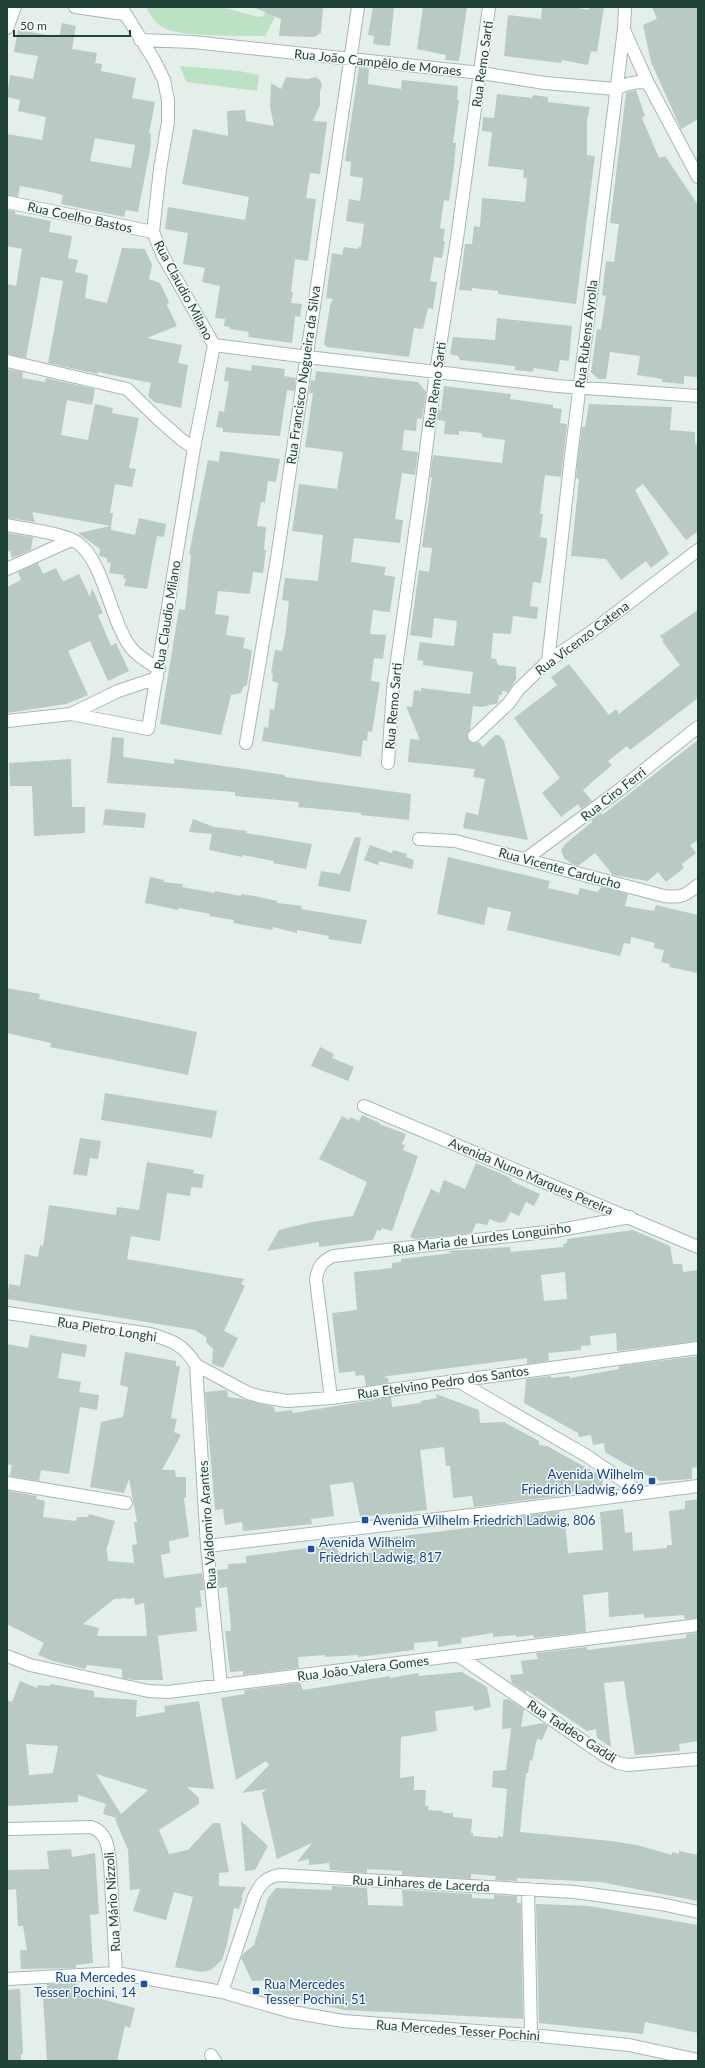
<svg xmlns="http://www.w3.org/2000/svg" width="705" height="2068" viewBox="0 0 705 2068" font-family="Lato,sans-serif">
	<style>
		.green { fill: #bbe2c2 }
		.building { fill: #b9cac2; fill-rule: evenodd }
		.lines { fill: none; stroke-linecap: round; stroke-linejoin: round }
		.street-casing { stroke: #a6b8b0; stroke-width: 14 }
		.secondary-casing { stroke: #a1bcb0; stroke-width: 14 }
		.street { stroke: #fff; stroke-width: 12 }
		.secondary { stroke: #fff; stroke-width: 12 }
		.transit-dot { fill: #1a4fb4; stroke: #f5fbf8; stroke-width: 1.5 }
		.labels { text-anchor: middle; stroke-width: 3; stroke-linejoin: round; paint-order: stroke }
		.street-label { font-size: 13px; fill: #214337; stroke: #f5fbf8 }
		.transit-label { font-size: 13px; fill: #164399; stroke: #f5fbf8; text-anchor: start }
	</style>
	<rect width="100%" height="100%" fill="#e4efe9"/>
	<path class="green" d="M146,7H221L259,17L263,16L268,9H279L265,36C241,35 183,38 164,28C155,23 150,16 146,7Z
		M180,66L239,71L259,75L257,91L186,82Z"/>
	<path class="building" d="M253,7H323L321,33L314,37L279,36L281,19Z
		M373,7H394L390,46L373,44L374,36L368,35Z
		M423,7H467L459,61L445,60L446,55L417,49Z
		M542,7H573L589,10V7H604L597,52L591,51L588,65L562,60L561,63L504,56L508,15L541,19Z
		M652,7H698V119L681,129L651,62L643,25L657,19Z
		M62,23L76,26L72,49L97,53L95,63L102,64L101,71L136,78L132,98L155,102L149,133L151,134L150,150L138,212L126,210L124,217L61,204L63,195L42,190L20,186L18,197L7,195V134L42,140L46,117L18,111L20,100L7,97L10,75L33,79L38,56L14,52L18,30L59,37ZM95,138L135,145L131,168L90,161Z
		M359,67L369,69L368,84L401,89L402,80L458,86L457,100H459L453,143H456L454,166L449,201L444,200L440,228L445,229L443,241L445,242L442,258L434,257L430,281L437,282L433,309L428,308L423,329L414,328L409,357L327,347L324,344L330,305L333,299L326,298L332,253L342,255L344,247L358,249L359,247H361L364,224L346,221L349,199L360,201L363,178L350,176L351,162L345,161Z
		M286,77L308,79L316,77L320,80L322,85L320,91V105L313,121L327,122L320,174L310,173L306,198L316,199L308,261L295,259L291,292H293L291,303L302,304L300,317L295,316L292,343L248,337L249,332L230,329V327L224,326L225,319L215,318L220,286L202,282L205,268L183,264L188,233L165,229L168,207L245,220L249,197L182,184L193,129L228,136L227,111L245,110L246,121L274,126L270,107L271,83L281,89Z
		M636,90L645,116L642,118L659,158L665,156L698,205V375L697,377L684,376V384L662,382V379L657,378L637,375L640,356L610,352L606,379H598L591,372L597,329L601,330L606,296L602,295L606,261L614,262L619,224L610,223L626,93Z
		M497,94L532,98L533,95L548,97V102L590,107L587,120V155L595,156L576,304L498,294V291L472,288V291L459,290L465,244H472L474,226L480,227L482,198L525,202L527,178H523L524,170L488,166L492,132L482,131L483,117L494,118Z
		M7,210L15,211V214L51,221L49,232L72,236L68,258L78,260L75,272L88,275L85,298L107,303L122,248L145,249L152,265L149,279L160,283L169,302L167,305L177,326L147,338L182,345L178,363L188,365L181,408L154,402L148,396L151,383L98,372V374L48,363L63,281L41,277L26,358L7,354V284L16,286L22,249L7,246Z
		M497,318L572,326L569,361L560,360L558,372L534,368L533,372L515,370V366L460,360L458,356L450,354L453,337L495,340Z
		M252,365L285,369L284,376L296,378L294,391L287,390L280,436L223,432V428L216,427L219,411L224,412L229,382L224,381L226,367L251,371Z
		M7,369L23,372L22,378L45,382L46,378L95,389L92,405L67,400L61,435L88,440L95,404L113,408L112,413L139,418L129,468L136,469L132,487L115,484L110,513H113L111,526L32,512L35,522L7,518Z
		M316,371L418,382L426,392L422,419L417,418L416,431L404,430L402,450L418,452L415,475L402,473L395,519L403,520L400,543L354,538L351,562L386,567L384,575L395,577L390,612L373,610L370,634L386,635L383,659L374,658L371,681L380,682L372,732L368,731L367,741L363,740L361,757L262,741L264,727L268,728L270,709L274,710L278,683L272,681L273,673H271L275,650L282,651L285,636L289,601L282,600L285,578L318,581L323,535L292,531L299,484L337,489L343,452L305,447L313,393H309L311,380L315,381Z
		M444,386L511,394L510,399L553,405V408L562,409L560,423L567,424L561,477L545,475L540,514H543L540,537L547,538V543L541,583L533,582L530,606L538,607L537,619L513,616L511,634L493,633L491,658L496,659L498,665L516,667V679L508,692L502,691V695H499L498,703L482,707L473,706L470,730L467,734L469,741L475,743L479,742L483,747L495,735H499L504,741L528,840L463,828L466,812L478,815L485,779L473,777L475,769L408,762L410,739L420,740L406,706L412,707L414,690L421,691V688L470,694L473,672L423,665V661L417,660L420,642L454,646L457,621L434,618L432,638L410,635L419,570L429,572L432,548L422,547L432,477H430L433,455L502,463L505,440L482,437V433L459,431V435L444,434L445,421L437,420L439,408L441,412Z
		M589,404L672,407L670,430L695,432V444H698V531L686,540L643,484L635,490L669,554L651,568L646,561L621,580L606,559L571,556L579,479L576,478L578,457L582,427H585Z
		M220,451L280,459L276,482L268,481L265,503L261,502L257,526L266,527L264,550H266L263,573L253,572L250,594L218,591L215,614L229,616L226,635L245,638L243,648L252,650L247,685L243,687L241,693L231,695L221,735L160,724L179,609L185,610L191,554H189L208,460L219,462Z
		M139,518L166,524L164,537L157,536L147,589L124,586L126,579L123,578L124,575L109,573L111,563L107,562V558L99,556L100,549L78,533L111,526V530L135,535Z
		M7,533L33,537L31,550L12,558L10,551L7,552Z
		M38,563L43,574L56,568L62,580L64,581L79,574L90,597L92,588L103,613L98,615L111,646L116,643L129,671L108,681L90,641L68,651L88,695L66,704L7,713V587L21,580L18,572Z
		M698,610V698L630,750L627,746L608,761L612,765L583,790L592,801L581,809L578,804L561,817L542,793L560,778L514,718L557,685L551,677L569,664L609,715L616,709L619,714L680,665L662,641L664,640L660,636Z
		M112,737L124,738L123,757L174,764V759L285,775V777L411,794L409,820L361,815V813L298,807L299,802L235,796V792L107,783Z
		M698,740V840L690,845L696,853L682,864L684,868L666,882L658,872L648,881L613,875L595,853L578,866L572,864L564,858L561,850L565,844L592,822L591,820L601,813L602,815Z
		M71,759L72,807H85V833L34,836L32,786H10L9,763Z
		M105,809L146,813L144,828L103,825Z
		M193,819L214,827L247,831L246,833L312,844L306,869L273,863L274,861L243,855L242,857L209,850L212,834L189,832Z
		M355,837L361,838L350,892L318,886L321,871L340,874Z
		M370,845L392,853L393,850L407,854L406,857L414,860L412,869L379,861L378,865L364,860Z
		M448,857L550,881L548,888L566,892L578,895L580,888L597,892L602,887L628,894L625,906L654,911L656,905L698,915V973L669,967L670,964L661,962L664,950L654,948L655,943L631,937L630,944L624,943L620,956L507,930L511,912L488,907L484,925L437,914Z
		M150,877L164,880L163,882L183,884L182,887L214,893L215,891L241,896V894L255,896L277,901V903L302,906L301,909L367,920L361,944L328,939L329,936L297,930V933L273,927L272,930L233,923L234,920L209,916L210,914L179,908L178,910L145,903Z
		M7,988L40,994L39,999L197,1032L188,1075L50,1047L51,1043L7,1033Z
		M320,1047L334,1054L332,1058L354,1067L348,1081L311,1066Z
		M105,1093L217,1111L212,1138L101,1120Z
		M362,1115L380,1123L379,1124L406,1134L402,1144L405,1145L403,1150L418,1156L392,1231L382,1228L381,1231L377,1230L373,1240L319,1247V1242L267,1251L279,1230L312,1222L353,1216L367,1182L319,1159L342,1116L349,1120L350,1117L359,1121Z
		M80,1138L101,1141L98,1159L90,1158L87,1176L73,1174Z
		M147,1162L194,1170L193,1173L204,1175L202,1188L191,1187L190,1196L167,1193L160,1241L131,1236L127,1259L244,1279L241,1284L245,1286L224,1331L238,1338L223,1368L212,1364L213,1349L206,1342L207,1338L195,1330L7,1299L9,1284L20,1286L25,1254L38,1257L40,1245L43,1246L49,1205L116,1215L117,1207L139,1210Z
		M476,1163L497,1172L512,1179L511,1181L540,1194L534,1206L526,1202L519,1216L510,1212L506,1221L499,1223L490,1219L487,1225L476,1223L472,1233L415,1239L410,1237L431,1189L439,1193L444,1180L465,1189Z
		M633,1230L670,1246L673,1264H682L683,1272L698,1270V1341L617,1351L616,1333L590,1336L591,1345L581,1346V1350L548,1353L549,1361L527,1364V1358L388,1376L384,1377L388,1378L389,1383L366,1386L364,1375L356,1376L355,1371L339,1373L332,1313L357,1310L354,1272L392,1268V1263L401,1262V1259L453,1253L447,1251L510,1247L511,1252L564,1247L563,1244L567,1243V1239ZM565,1272L567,1299L544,1301L541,1275Z
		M30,1335L87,1345L85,1357L62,1353L58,1378L81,1382L79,1392L99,1395L97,1410L80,1407L69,1474L41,1470L39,1481L10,1476L12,1465L7,1464V1344L28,1348Z
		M125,1352L176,1361V1366H180L171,1418L177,1419L174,1432L181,1435L162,1470H175L176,1477H186V1498H184L189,1537L169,1541L170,1553L161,1555L164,1578L202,1573L204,1590L200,1591L202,1607L195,1608L197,1631L155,1636H158L163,1680H133L122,1678V1669L87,1665L85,1669L53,1661L38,1655L44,1643L7,1624L8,1491L37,1496L36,1499L45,1501L43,1517L76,1521L77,1517H88L89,1514L115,1521L106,1551L107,1550L108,1561L134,1563L132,1545L137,1544L134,1522H137L129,1479L124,1493L90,1487L101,1422L123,1417L128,1387L120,1385ZM126,1598L127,1599L134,1598L135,1605L144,1603L147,1636H97L99,1628L83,1624L114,1599Z
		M698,1356V1467L692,1468V1479L661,1481L641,1473L605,1452L604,1443L593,1445L591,1435L579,1437L578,1433L524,1403L526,1379L551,1376V1378L569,1376L570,1378L619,1369V1366Z
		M227,1390L228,1397L242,1399L274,1407L275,1412L292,1410L293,1413L391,1397L392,1407L421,1403V1401L437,1398L436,1394L479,1410L480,1423L504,1422L539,1441V1445L547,1446L598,1474L603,1478L602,1491L587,1493L586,1490L557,1494L558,1496L474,1507L472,1496L453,1498L450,1466H446L444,1447L420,1450L427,1510L360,1517L353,1482L330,1485L334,1516L311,1519L312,1524L243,1531L242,1522L225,1525L223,1509L215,1510L205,1392Z
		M698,1499V1618L685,1619L684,1615L644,1618V1614L609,1617L608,1592L583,1595L586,1632L534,1638L533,1635L516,1637V1635L493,1637V1633L461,1638L462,1643L438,1647V1641L414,1643V1650L358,1657V1655L325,1657V1655L298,1657L299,1668L243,1675V1671L230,1672L225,1631H231L230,1616L227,1587L219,1588L217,1570L228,1569V1564L246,1563V1556L337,1544L338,1553H372L371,1541L387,1540L386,1538L476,1527L475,1522L559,1511L561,1523L565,1522L568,1553L603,1550L600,1512L623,1509L625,1533L632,1532L633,1551L667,1548V1545H672L669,1511L685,1509V1501Z
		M698,1633V1741L679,1744L680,1751L635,1755L624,1681L604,1683L611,1747L597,1738L596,1729L587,1731L526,1690V1693L512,1683L510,1675L523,1674L521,1661L538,1659L536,1653L587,1647V1650L686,1638V1634Z
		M462,1672L487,1687L491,1707L474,1711L473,1706L435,1711L437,1731L401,1737L400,1778L414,1776V1790H426L425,1806H429L428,1810L443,1811V1813H453V1817L472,1819L471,1833H473V1836L498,1838V1836L503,1837L507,1789L492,1787L493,1771L506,1770L511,1729L514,1728L502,1729L503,1700L508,1699L524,1709L521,1727L543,1723L548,1726L542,1740L537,1739L532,1761L530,1760L528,1773H526L520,1832L611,1841L637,1845L672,1855V1852L679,1854V1851L698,1855V1901L600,1882L517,1878V1881L495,1880L496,1876L471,1874V1879L402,1875V1871L367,1869V1873L330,1870L329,1863L309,1865V1859L297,1862L312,1843L277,1859L262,1793L266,1789L242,1793L269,1765L266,1761L236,1780L221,1698L245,1694L244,1690L300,1683L303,1690L390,1676V1678L418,1673L419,1676Z
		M20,1681L37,1688L38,1685L50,1686V1684L94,1691V1697L137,1700L136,1717L165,1712L164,1706L199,1701L214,1789L187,1787L199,1798V1804L159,1830L169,1854L188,1850L213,1823H220L229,1872L219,1873V1886L246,1887L241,1897H243L239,1909L234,1908L227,1944L222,1960L211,1970L202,1972L175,1967L193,1897L174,1892L166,1920L133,1911L140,1889L130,1890L128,1850L115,1819L117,1818L103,1814L106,1804L78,1795V1802L8,1806L7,1700L12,1702ZM26,1744L58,1746L53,1773L29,1775ZM96,1774L148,1790L121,1814Z
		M241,1821L268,1846L255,1870L245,1871Z
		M71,1849L72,1857L95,1853L99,1914L90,1915L93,1963L76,1965V1968L21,1969L20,1950H27L23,1926H18L16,1889L7,1890V1870L49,1869L47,1851Z
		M332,1886L367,1888L368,1905L403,1906L402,1890L472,1894V1898L494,1899V1895L517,1896V1903H521L523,2019L345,2010L268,1993V1980L252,1981L241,1958L244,1953L254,1945L268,1898L276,1888L332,1890Z
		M536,1904L589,1906L698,1925V2033L645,2022L643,2034L539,2023Z
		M77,1983L78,1994L85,1993L86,1995L135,2008L130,2028L125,2026L117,2061H47L43,1999H46L47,1995V1984Z
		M20,1989L23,2054H21V2061H7V1990Z"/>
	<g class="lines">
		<defs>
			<path id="street" d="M75,7L124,14
				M7,28L15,7
				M624,30L648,83L698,177
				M140,40L193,42L481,73L545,83L615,89L628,84L639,82L648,83
				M7,202L153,232
				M214,345L316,358L557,386L698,396
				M7,361L127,389L158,419L182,440L194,448
				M7,525C25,529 64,533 78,543C105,563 110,622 132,649C140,658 149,663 159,669
				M7,569L71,540
				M548,661L571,456L624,29L625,7
				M71,714L148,729L194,448L214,345L163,256L153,232L160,169L168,122V100L164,80L154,60L121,7
				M7,721L71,714L118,691L157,678
				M474,736L509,703L518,690L548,661L591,632L698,550
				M246,743L276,565L358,7
				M388,763L393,689L420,497L436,372L457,239L489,7
				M419,839L455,841L664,896C681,898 685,896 698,885
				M527,858L618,791L698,727
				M364,1106L698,1247
				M196,1365L248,1393L262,1397L287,1401L331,1398L698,1348
				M458,1381L587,1456L641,1493
				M331,1398L316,1280C318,1267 321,1262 333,1256L555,1231L630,1217
				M7,1483L126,1503
				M207,1546L221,1685
				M7,1656L30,1665L148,1691L168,1692L698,1625
				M459,1656L605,1756L618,1763L628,1765L698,1759
				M7,1829L91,1827C107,1832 108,1847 110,1862L116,1973
				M528,1889L531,2035
				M7,1979L116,1973L222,1992L292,2012L343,2021L531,2035L629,2045L698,2060
				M222,1992L254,1897C260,1884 265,1878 279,1875L575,1892L661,1904L698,1912
				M211,2055L215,2061"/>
			<path id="secondary" d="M7,1313L150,1334C173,1341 183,1344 196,1365L207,1546L480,1514L698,1486"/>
		</defs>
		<use href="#street" class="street-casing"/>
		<use href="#secondary" class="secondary-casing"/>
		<use href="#street" class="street"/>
		<use href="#secondary" class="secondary"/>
	</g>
	<g class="transit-dot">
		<rect x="648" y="1477" width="8" height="8" rx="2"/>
		<rect x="361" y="1516" width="8" height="8" rx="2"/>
		<rect x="307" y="1545" width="8" height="8" rx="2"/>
		<rect x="140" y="1980" width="8" height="8" rx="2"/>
		<rect x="252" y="1987" width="8" height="8" rx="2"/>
	</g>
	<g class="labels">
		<g class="street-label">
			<text transform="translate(378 62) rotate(6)" y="5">Rua João Campêlo de Moraes</text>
			<text transform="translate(482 64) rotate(-82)" y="5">Rua Remo Sarti</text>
			<text transform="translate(80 217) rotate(12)" y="5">Rua Coelho Bastos</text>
			<text transform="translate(184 290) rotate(62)" y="5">Rua Claudio Milano</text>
			<text transform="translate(586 334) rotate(-83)" y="5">Rua Rubens Ayrolla</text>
			<text transform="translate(303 375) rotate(-82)" y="5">Rua Francisco Nogueira da Silva</text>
			<text transform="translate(435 385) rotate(-82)" y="5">Rua Remo Sarti</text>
			<text transform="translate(167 615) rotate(-81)" y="5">Rua Claudio Milano</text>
			<text transform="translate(582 638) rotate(-37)" y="5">Rua Vicenzo Catena</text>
			<text transform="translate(393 706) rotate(-85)" y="5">Rua Remo Sarti</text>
			<text transform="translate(613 794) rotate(-38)" y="5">Rua Ciro Ferri</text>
			<text transform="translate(560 868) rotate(15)" y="5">Rua Vicente Carducho</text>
			<text transform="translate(531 1176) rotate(23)" y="5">Avenida Nuno Marques Pereira</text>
			<text transform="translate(482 1238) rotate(-7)" y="5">Rua Maria de Lurdes Longuinho</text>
			<text transform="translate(107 1329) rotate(9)" y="5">Rua Pietro Longhi</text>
			<text transform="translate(443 1382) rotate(-8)" y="5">Rua Etelvino Pedro dos Santos</text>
			<text transform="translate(207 1525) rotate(-94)" y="5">Rua Valdomiro Arantes</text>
			<text transform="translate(363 1668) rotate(-7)" y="5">Rua João Valera Gomes</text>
			<text transform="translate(572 1731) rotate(33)" y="5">Rua Taddeo Gaddi</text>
			<text transform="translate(421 1883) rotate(3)" y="5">Rua Linhares de Lacerda</text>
			<text transform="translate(112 1902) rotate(-94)" y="5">Rua Mário Nizzoli</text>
			<text transform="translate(458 2030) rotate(4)" y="5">Rua Mercedes Tesser Pochini</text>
		</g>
		<g class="transit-label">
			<text x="644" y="1479" text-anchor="end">Avenida Wilhelm<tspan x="644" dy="15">Friedrich Ladwig, 669</tspan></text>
			<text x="373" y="1525">Avenida Wilhelm Friedrich Ladwig, 806</text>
			<text x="319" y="1547">Avenida Wilhelm<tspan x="319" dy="15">Friedrich Ladwig, 817</tspan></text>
			<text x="136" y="1982" text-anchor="end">Rua Mercedes<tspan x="136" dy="15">Tesser Pochini, 14</tspan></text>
			<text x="264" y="1989">Rua Mercedes<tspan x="264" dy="15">Tesser Pochini, 51</tspan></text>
		</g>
	</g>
	<rect width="705" height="2068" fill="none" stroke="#214337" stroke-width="16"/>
	<path d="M14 30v6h116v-6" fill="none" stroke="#214337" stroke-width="2"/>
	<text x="20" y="30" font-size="12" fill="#214337" stroke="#f5fbf8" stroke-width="3" paint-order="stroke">50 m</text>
</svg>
